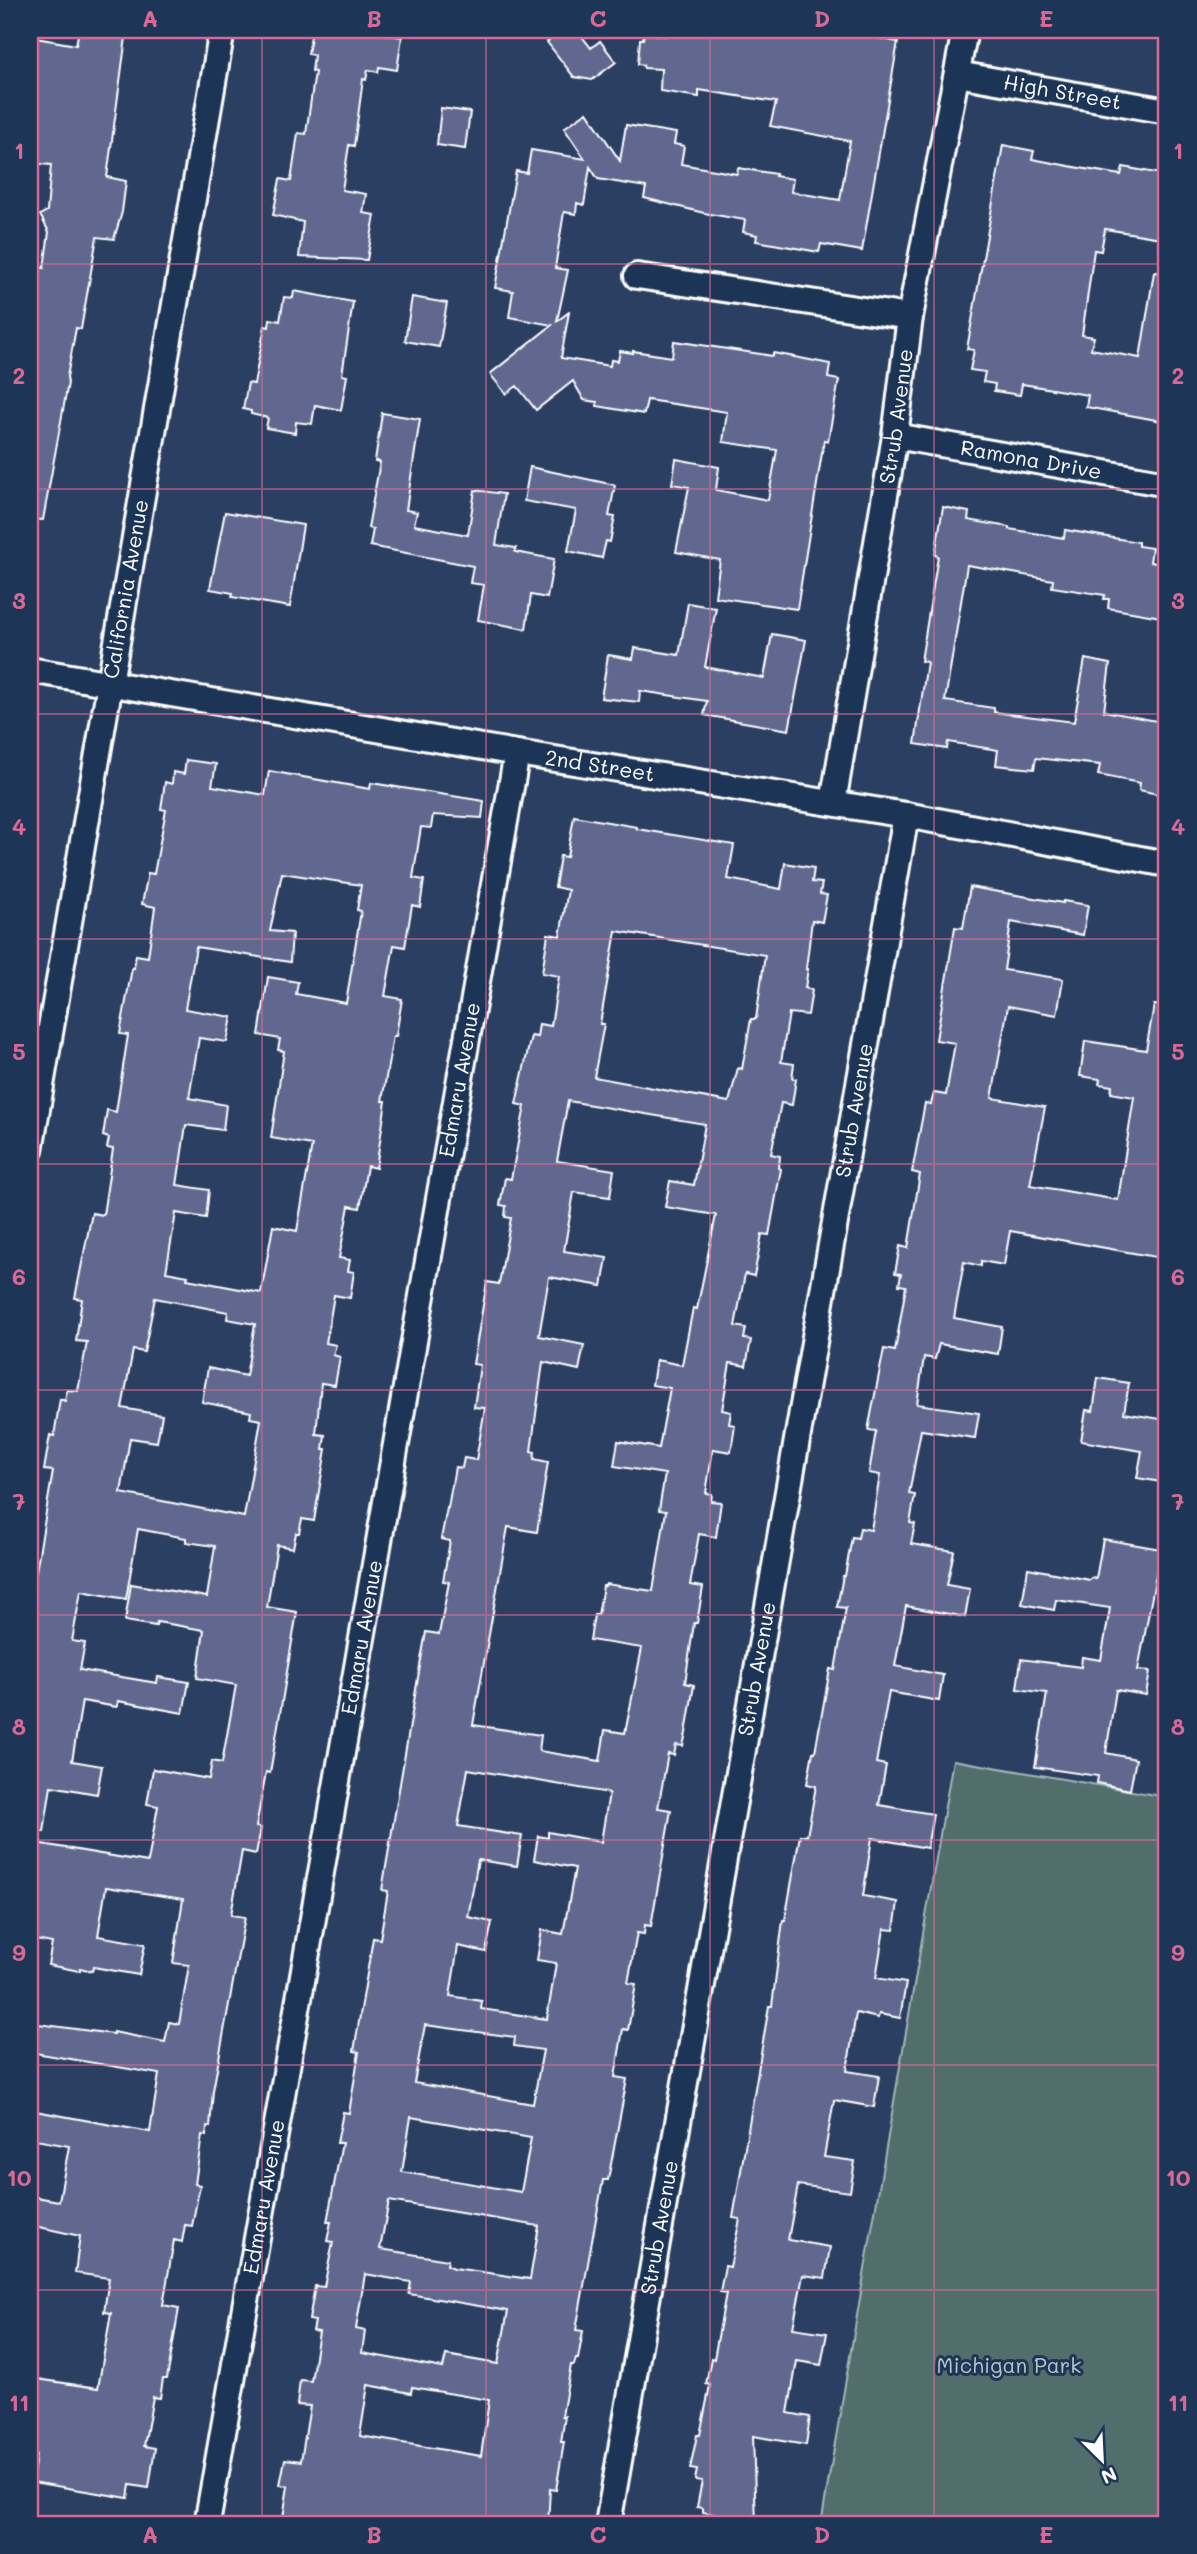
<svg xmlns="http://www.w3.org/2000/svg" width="1197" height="2554" viewBox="0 0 1197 2554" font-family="Mali,sans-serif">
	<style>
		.park { fill: #516e6c; stroke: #a8b6b6; stroke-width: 2 }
		.building { fill: #61688f; stroke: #fff; stroke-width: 2; fill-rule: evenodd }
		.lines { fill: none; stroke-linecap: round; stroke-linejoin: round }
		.minor-casing { stroke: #fff; stroke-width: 30 }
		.minor { stroke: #1d3557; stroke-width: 24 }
		.grid { fill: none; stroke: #d76994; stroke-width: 2; stroke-opacity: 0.55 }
		.labels { text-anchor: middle; stroke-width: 6; stroke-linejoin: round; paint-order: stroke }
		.street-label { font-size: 21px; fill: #fff; stroke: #1d3557 }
		.park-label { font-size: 21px; fill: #b9c5c4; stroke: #1d3557 }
		.neatline { fill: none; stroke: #d76994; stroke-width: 2.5 }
		.grid-label { font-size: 23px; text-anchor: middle; font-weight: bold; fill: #d76994 }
	</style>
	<rect width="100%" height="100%" fill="#2b3f62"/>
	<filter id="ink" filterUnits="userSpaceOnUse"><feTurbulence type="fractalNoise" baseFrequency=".0143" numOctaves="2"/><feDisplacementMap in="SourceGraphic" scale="14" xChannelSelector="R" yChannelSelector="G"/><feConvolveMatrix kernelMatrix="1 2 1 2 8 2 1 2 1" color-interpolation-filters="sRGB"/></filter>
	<g filter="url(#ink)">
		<path class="park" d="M953,1760L1167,1797V2524H821Z"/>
		<path class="building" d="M79,30H127L107,177L126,181L122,212L114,239L97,237L81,329L76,328L67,377L68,383L43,520L30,519V354L36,324L30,323V288L38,290L41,267L44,268L49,232L40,215L47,211L51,165L30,163V37L76,45Z
			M312,30H355L402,37L397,70L379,67L378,72L368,70L366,80L363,79L354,146L349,145L342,190L366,194L363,213L375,215L367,260L299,257L303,222L273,215L280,179L291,181L298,133L306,134L315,72L312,71L314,55L308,54Z
			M562,30H577L591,48L600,41L616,62L592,80L574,77L547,42Z
			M667,30H857L856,34L898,42L862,251L821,244L819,252L756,241L757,235L743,232L745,220L704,213L644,198L646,187L598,179L590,167L584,205L577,203L576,214L564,212L555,268L568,270L557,321L569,312L561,358L610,366L611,360L618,361L620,351L633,353V351L672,357L674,341L773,356V353L795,357L830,364L828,378L839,380L828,441L824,440L797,609L715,597L720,560L676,552L689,487L672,484L676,459L719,467L716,490L768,500L777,450L723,442L727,412L647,400L644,414L597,406V402L584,400L573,381L536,410L517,386L506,394L490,374L552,325L509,317L513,291L495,288L516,171L527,173L531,150L585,159L564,128L587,112L620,161L626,125L676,133L674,144L684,146L681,164L737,174L738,168L776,174L775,176L793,179L791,192L840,200L850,141L770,126L776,102L699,90V97L660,91L661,69L644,68L643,65L638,64L640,39H643L644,33L666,36Z
			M441,108L470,112L465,149L437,145Z
			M1003,145L1034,151L1032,159L1074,167L1121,175L1123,167L1167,175V239L1105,229L1101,251L1094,250L1082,335L1094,337L1091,349L1140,358L1154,272L1167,273V422L1086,407L1088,395L1022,384L1020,395L994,391L995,384L983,382L985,372L970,370L974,350L967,349Z
			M294,291L353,302L342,375L347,376L341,410L315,405L312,424L296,422L295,433L266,428L268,418L251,414V411L243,409L248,383L254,384L265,326L269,327L270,319L280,321L284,297L293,298Z
			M412,297L447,303L439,347L405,341Z
			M382,413L420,419L406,510L417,512L414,525L468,535L475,490L504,494L496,545L516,548L515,552L554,559L547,598L531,595L526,629L478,620L484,585L470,583L473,566L370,546L373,529L368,528L380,462L375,461Z
			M530,467L615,485L609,516L615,517L610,542L606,541L602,558L568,551L576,510L524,501Z
			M943,507L969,512L968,520L1009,527V529L1064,538L1065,530L1138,542V546L1152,548L1150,562L1167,565V618L1108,608L1109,599H1104L1105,595L1052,587L1053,580L967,565L945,701L994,708V712L1074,722L1085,659L1110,664L1104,711L1167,723V796L1139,790L1140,783L1098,775L1100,765L1036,758L1034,769L996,765L998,750L948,742L947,749L915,744L927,662L921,661L938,556L935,555Z
			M225,512L303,525L290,607L232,597L233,593L210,589Z
			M688,603L716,608L705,667L764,678L772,634L806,640L789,730L704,715L707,701L640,691L639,702L601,698L608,655L633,659L635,648L679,655Z
			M186,760L216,764L212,786L265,795L269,771L370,789L371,783L484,801L482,818L433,815L431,828L421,827L413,878L424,880L420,907L412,905L405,947L394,945L385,996L402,999L396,1036H393L382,1101H386L376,1168L367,1166L360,1208L349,1206L339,1258L350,1260L348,1271L354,1272L350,1298L334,1295L326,1343L336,1345L333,1355L340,1357L335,1385L321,1383L316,1434L325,1435L323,1449H326L314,1521L302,1519L299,1533H296L293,1548L277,1545L267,1607L297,1612L270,1773L266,1772L256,1827L261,1828L256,1854L242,1851L231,1915L245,1917L213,2091L210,2127L207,2126L206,2136L202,2135L195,2184L200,2185L192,2226L185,2225L182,2242L174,2240L163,2305L179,2308L167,2379H163L160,2398L153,2397L144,2446L155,2448L149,2488L130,2485L128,2498L32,2482L36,2455H30V2378L98,2388L111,2313L104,2312L109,2278L75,2273L80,2236L30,2225V2196L59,2201L69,2146L30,2139V2110L150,2132L159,2074L35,2053L39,2024L113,2034V2032L165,2042L169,2022L179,2024L189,1965L173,1963L183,1899L106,1887L98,1936L145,1944L139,1975L93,1967L92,1971L80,1968V1971L48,1965L52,1943L30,1939V1842L148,1862L158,1806L147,1804L153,1769L209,1779L212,1761L222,1763L236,1685L197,1678L204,1630L157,1622L156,1626L125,1621L131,1584L207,1597L215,1546L186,1542V1538L138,1529L126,1599L81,1591L72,1641L85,1643L80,1670L157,1683L158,1677L189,1682L183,1713L118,1701L117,1707L82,1701L72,1761L102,1766L97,1794L51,1786L44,1832L30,1831V1607L53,1471L44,1470L50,1435L54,1436L60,1399L65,1401L67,1390L78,1391L87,1342L76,1341L82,1299L75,1298L92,1213L103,1215L113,1149L107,1148L109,1138L103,1136L107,1110L116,1112L128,1035L120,1034L132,968H134L136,955L148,957L155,907L142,904L148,873L154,874L166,810L161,809L165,782L172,784L173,772L184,774ZM282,873L361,885L357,910L361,911L346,1003L296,994L298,982L268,977L259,1035L280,1039L278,1050L284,1051L271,1138L312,1145L297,1231L273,1226L261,1293L187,1279L188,1276L166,1272L176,1213L206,1218L209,1190L177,1185L186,1125L223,1130L226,1105L189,1098L199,1038L227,1042L232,1017L185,1009L196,947L290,962L292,933L270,931ZM155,1298L228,1312L227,1319L255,1324L246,1376L208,1368L202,1402L251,1412L250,1418L261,1420L244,1517L121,1493L130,1438L157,1442L162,1415L122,1408L133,1350L144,1352Z
			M574,816L637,827V829L734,845L728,879L781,889L785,863L814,868L812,882L822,883L820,894L827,895L822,922L812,920L806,969H808L805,988L812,990L808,1015L789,1013L781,1062L794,1064L792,1078L796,1079L792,1105L781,1103L771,1154L780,1156L779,1168L781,1169L769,1235L762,1234L754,1276L745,1274L735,1326L746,1328L744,1339L751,1340L746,1366L730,1363L722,1410L731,1412L729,1424L735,1425L731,1452L713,1449L706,1493L712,1494L711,1501L721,1502L716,1537L699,1534L690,1585L703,1587L697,1623H694L685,1683L694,1685L686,1733L683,1746L676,1745L674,1755L668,1754L658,1808L671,1810L651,1926L645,1925L644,1934L637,1933L628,1983L636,1984L628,2030L623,2029L615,2077L627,2079L608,2180H603L576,2330L583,2331L578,2359H576L574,2365H571L562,2416H565L561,2442H564L556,2490L550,2489L548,2524H282L288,2486L280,2485L285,2459L301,2461L310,2406L297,2405L300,2380L311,2381L319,2332L313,2331L315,2321L309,2320L315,2286L324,2287L333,2242L327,2241L331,2222H327L342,2143H337L343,2112L349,2113L359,2052L354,2051L373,1938L380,1939L388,1891L382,1890L422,1654L426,1632L439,1634L449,1582L443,1581L450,1541L441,1539L447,1508H448L455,1467L462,1468L464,1458L476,1460L485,1408L474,1407L480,1365L473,1364L487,1282L499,1284L511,1218L505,1217L506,1206L500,1205L505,1178L511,1179L525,1106L516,1104L531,1036L537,1037L539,1024L551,1026L559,976L542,973L548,934L560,936L568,890L555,887L560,856L567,857ZM616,931L765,955L756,1019H751L742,1069L738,1068L729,1102L594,1077L604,1024H600ZM568,1101L705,1124L694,1185L670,1181L665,1207L716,1215L697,1309L693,1308L682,1365L656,1360L652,1385L670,1388L659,1448L618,1441L614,1466L665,1474L659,1510L666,1511L653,1591L606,1584L605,1586H603L598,1615H594L590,1640L642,1648L625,1733L605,1730L600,1761L539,1751L541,1735L473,1725L508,1527L537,1532L548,1462L534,1459L535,1452L531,1451L543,1362L579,1370L584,1345L539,1336L549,1277L602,1286L607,1258L564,1251L574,1192L610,1197L614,1170L557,1161ZM468,1769L609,1793L601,1842L548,1832V1838L538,1836L534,1860L575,1868L563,1934L542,1930L537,1960L556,1963L547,2019L481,2009L482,2001L450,1996L458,1946L486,1952L492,1922L468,1917L478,1860L517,1866L522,1836L458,1826ZM425,2025L515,2037L514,2046L543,2050L533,2104L414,2083ZM411,2117L531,2138L521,2192L402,2172ZM389,2201L539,2226L530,2279L454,2268L447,2265L448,2260L380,2249ZM365,2274L411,2282L409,2294L508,2311L498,2364L446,2355L443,2368L362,2353L365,2331L356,2329ZM368,2385L411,2393L412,2387L489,2400L481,2456L360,2436Z
			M970,887L1063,903V901L1088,905L1083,935L1011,922L1004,970L1063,979L1057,1015L1008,1006L992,1098L1045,1107L1030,1185L1118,1200L1134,1097L1111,1093L1112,1086L1099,1084L1100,1079L1080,1076L1085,1041L1146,1050L1154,1005L1167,1006V1259L1010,1231L1004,1265L981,1261V1266L964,1262L954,1318L1002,1327L998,1354L939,1344L935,1359L924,1357L917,1404L979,1413L975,1438L921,1430L909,1494L915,1495L910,1523L915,1524L911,1544L954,1551L947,1585L970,1589L965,1617L906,1606L895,1666L943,1675L939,1701L889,1692L876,1763L886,1765L879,1805L933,1814L927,1848L872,1838L863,1896L898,1902L894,1930L884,1929L876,1978L906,1983L900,2018L879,2014L878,2018L856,2013L847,2071L879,2076L874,2107L834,2100L824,2157L855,2161L850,2192L798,2185L788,2240L830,2247L825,2278L803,2275L793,2328L827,2333L821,2365L797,2361L788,2413L810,2417L806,2445L753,2436L756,2524H747L713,2518V2514L703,2512V2508L697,2507L702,2481L695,2480L697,2470L690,2469L697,2435H700L710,2385L706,2384L711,2358L714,2359L726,2293L720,2292L725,2266L730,2267L740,2219L733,2218L769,2006H772L783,1920H785L800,1835L807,1836L816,1786L807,1784L813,1752H815L830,1669L835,1670L846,1608L837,1607L843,1576H845L852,1537L858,1538L860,1528L871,1530L880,1475L869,1473L876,1431L868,1430L884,1349L895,1351L906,1286L899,1285L901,1274L895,1273L900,1246L908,1248L920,1174L912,1172L925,1103L931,1104L934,1093L946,1095L955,1043L936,1040L955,927L963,928Z
			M1098,1378L1129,1383L1124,1413L1167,1420V1483L1137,1478L1142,1451L1081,1441L1086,1410L1093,1411Z
			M1103,1539L1161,1549L1138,1670L1150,1671L1146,1695L1116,1690L1106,1753L1136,1759L1130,1790L1097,1783L1098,1776L1035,1767L1047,1693L1017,1689L1021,1659L1081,1667L1082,1657L1101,1660L1110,1608L1056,1600L1054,1610L1022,1604L1028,1568L1090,1580L1091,1578L1096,1579Z"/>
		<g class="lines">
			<defs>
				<g id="minor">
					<path id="s1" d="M957,74L1167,111"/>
					<path d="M637,276L910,317"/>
					<path id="s2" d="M895,436L1167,484"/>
					<path id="s3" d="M30,670L517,753L906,815L1167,864"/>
					<path id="s4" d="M833,803L895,436L910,317L965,30"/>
					<path id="s5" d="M30,1150L222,30"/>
					<path id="s6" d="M207,2524L517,753"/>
					<path id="s7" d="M608,2524L906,815"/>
				</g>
			</defs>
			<use href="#minor" class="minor-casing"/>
			<use href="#minor" class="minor"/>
		</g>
	</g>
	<path class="grid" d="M262,30V2524M486,30V2524M710,30V2524M934,30V2524M30,264H1167M30,489H1167M30,714H1167M30,939H1167M30,1164H1167M30,1390H1167M30,1615H1167M30,1840H1167M30,2065H1167M30,2290H1167"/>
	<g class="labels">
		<g class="street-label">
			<text dy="7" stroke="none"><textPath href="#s1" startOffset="107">High Street</textPath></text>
			<text dy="7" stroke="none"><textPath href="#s4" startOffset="392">Strub Avenue</textPath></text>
			<text dy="7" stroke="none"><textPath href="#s2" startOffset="138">Ramona Drive</textPath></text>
			<text dy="7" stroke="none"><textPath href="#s5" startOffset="569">California Avenue</textPath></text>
			<text dy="7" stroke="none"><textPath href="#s3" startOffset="578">2nd Street</textPath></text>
			<text dy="7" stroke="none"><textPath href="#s6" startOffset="1466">Edmaru Avenue</textPath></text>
			<text dy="7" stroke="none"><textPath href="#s7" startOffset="1435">Strub Avenue</textPath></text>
			<text dy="7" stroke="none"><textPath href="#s6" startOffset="900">Edmaru Avenue</textPath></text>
			<text dy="7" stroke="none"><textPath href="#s7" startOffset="868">Strub Avenue</textPath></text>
			<text dy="7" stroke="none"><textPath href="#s6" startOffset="332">Edmaru Avenue</textPath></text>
			<text dy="7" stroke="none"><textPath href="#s7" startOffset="301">Strub Avenue</textPath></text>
		</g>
		<g class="park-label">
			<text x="1009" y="2373">Michigan Park</text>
		</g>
	</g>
	<rect width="1197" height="2554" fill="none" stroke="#1d3557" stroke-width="77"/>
	<g transform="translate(1102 2460) rotate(156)" stroke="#1d3557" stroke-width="5" paint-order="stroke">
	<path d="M0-5L12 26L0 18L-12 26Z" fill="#ffffff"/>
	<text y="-10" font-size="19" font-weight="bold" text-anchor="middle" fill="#ffffff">N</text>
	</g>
	<rect x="38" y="38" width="1120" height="2478" class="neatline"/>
	<g class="grid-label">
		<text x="150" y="27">A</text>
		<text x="374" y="27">B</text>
		<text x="598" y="27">C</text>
		<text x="822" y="27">D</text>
		<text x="1046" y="27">E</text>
		<text x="19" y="159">1</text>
		<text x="1178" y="159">1</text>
		<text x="19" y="384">2</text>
		<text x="1178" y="384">2</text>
		<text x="19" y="609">3</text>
		<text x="1178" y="609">3</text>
		<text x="19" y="835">4</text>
		<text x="1178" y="835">4</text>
		<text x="19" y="1060">5</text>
		<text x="1178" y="1060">5</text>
		<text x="19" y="1285">6</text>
		<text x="1178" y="1285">6</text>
		<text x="19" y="1510">7</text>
		<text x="1178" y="1510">7</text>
		<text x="19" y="1735">8</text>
		<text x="1178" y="1735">8</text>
		<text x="19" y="1961">9</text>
		<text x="1178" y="1961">9</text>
		<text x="19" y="2186">10</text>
		<text x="1178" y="2186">10</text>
		<text x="19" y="2411">11</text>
		<text x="1178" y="2411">11</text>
		<text x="150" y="2543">A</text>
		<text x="374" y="2543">B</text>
		<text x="598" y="2543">C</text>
		<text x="822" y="2543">D</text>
		<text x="1046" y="2543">E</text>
	</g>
</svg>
